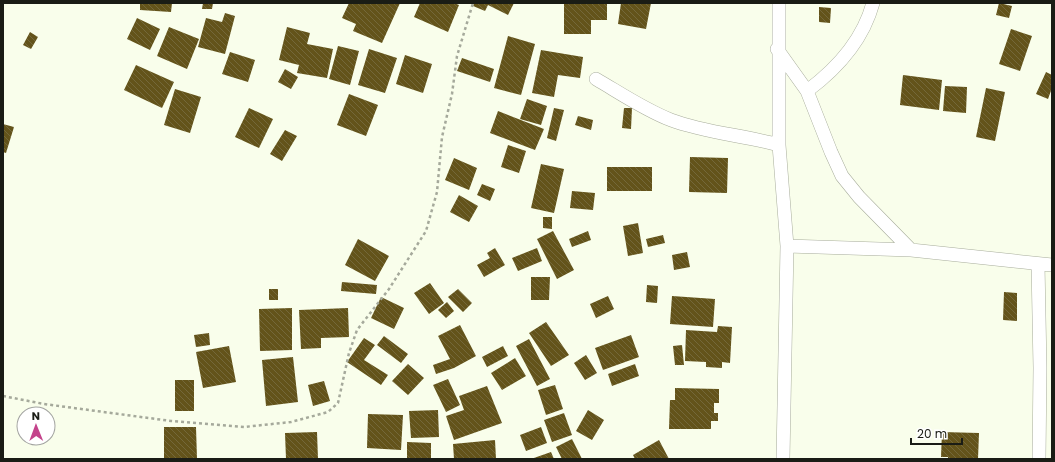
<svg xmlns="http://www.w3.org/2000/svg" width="1055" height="462" viewBox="0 0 1055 462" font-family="Poppins,sans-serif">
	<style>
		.building { fill: url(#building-back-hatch) }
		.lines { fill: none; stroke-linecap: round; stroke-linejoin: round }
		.minor-casing { stroke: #a8ad9c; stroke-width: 14 }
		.path { stroke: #a5a99b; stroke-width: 2.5; stroke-dasharray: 3 3; stroke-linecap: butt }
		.minor { stroke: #fff; stroke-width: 13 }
	</style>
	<defs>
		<pattern id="building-back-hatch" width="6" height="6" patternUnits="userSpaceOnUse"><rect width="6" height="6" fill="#63531a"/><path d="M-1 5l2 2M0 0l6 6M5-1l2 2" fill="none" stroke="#74683a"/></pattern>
	</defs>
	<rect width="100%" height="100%" fill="#f9feeb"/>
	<path class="building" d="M140,3H172L171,12L140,10Z
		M203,3H213L212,9H202Z
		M349,3H400L382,43L353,31L356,24L342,18Z
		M420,3H454L459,5L448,32L414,17Z
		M474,3H514L508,15L488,5L485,11L473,6Z
		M564,3H607V20H591V34H564Z
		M621,3H651L646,29L618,24Z
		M999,3L1012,6L1009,18L996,15Z
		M819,7L831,8L830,23L819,22Z
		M225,13L235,16L225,54L198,47L206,18L222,22Z
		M137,18L160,29L150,50L127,39Z
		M169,27L199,39L187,69L157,56Z
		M287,27L310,33L307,44L333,49L327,78L297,73L299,65L279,60Z
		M1011,29L1032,36L1020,71L999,64Z
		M30,32L38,37L31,49L23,45Z
		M508,36L535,44L521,95L494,88Z
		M338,46L359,51L350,85L329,79Z
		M369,49L397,58L385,93L358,85Z
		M541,50L583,57L580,78L558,75L554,97L532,93Z
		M230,52L255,60L248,82L222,74Z
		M405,55L432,64L423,93L396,84Z
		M462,58L494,69L490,82L457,71Z
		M136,65L174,82L162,108L124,90Z
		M285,69L298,77L291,89L278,82Z
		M1046,72L1052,75V88L1048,99L1036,94Z
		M903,75L942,80L939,110L900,105Z
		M945,86L967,87L966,113L943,111Z
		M986,88L1005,92L995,141L976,137Z
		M175,89L201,97L190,133L164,125Z
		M349,94L378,105L366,136L337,125Z
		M527,99L547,106L541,125L520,119Z
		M249,108L273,119L259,148L235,137Z
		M554,108L564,110L556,141L547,138Z
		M624,108H632L631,129L622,128Z
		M498,111L544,129L535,150L490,133Z
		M578,116L593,120L591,130L575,125Z
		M3,124L14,127L6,153L3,152Z
		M285,130L297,136L282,161L270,154Z
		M508,145L526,151L519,173L501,167Z
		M690,157L728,158L727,193L689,192Z
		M454,158L477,168L469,190L445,180Z
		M541,164L564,169L554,213L531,208Z
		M607,167H652V191H607Z
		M482,184L495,189L490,201L477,195Z
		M572,191L595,193L593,210L570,208Z
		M459,195L478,206L469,222L450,212Z
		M543,217H552V229L543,228Z
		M638,223L643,253L628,256L623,226Z
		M553,231L574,270L557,279L537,239Z
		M588,231L591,240L572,247L569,239Z
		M663,235L665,243L648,247L646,239Z
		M358,239L389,256L375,281L345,265Z
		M495,248L505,265L484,277L477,265L490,258L487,253Z
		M537,248L542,261L518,271L512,258Z
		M687,252L690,267L674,270L672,255Z
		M531,277H550L549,300H531Z
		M342,282L377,285L376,294L341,291Z
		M430,283L444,303L429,314L414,293Z
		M647,285L658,286L657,303L646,302Z
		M269,289H278V300H269Z
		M458,289L472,303L463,312L448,297Z
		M1004,292L1017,293V321L1003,320Z
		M608,296L614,309L596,318L590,304Z
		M672,296L715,299L713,327L670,324Z
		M381,297L404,308L394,329L371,318Z
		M447,302L454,311L446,318L438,310Z
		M292,308V350L260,351L259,309Z
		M348,308L349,337L321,338V348L301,349L299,310Z
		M546,322L569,355L551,366L529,333Z
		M460,325L476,356L454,368L436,374L433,365L450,359L438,336Z
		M718,326L732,327L730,363L722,362V368L706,367V362L685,361L686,330L717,332Z
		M209,333L210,345L196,347L194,335Z
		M631,335L639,357L603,370L595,348Z
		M384,336L408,354L401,363L377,345Z
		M364,338L375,345L364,360L388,375L381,385L347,362Z
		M529,339L550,379L537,386L516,346Z
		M682,345L684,365H675L673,346Z
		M229,346L236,382L203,388L196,352Z
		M503,346L508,356L487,367L482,357Z
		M586,355L597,373L585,380L574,363Z
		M293,357L298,402L266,406L262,360Z
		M515,358L526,376L502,390L491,373Z
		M408,364L424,378L408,395L392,381Z
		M635,364L639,376L612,386L608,374Z
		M448,379L460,405L446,412L433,385Z
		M175,380H194V411H175Z
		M324,381L330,401L313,406L308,385Z
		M555,385L563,409L546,415L538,390Z
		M487,386L502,423L454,440L446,416L464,410L459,396Z
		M675,388L719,389V403H714V413H718V421H711V429H669L670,400H675Z
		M438,410L439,437L411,438L409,411Z
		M588,410L604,420L592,440L576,431Z
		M564,413L572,435L552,442L544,420Z
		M368,414L403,415L401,450L367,448Z
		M164,427H196L197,459H164Z
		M541,427L547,443L526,451L520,435Z
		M317,432L318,459H286L285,433Z
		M942,432L979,433L978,459H948V457H941Z
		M572,439L582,459H562L556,447Z
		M495,440L496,459H454L453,444Z
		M659,440L669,459H635L633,455Z
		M407,442L431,443V459H407Z
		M551,452L554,459H531Z"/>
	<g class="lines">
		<defs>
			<path id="minor" d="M779,3V145L787,246L783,459
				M777,49L807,91L831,152L842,176L859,197L911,250
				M596,79C620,93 645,110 671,120C706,133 743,135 779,145
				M807,91C838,68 863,40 873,3
				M787,246L911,250L1052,265
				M1038,264L1040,368L1039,459"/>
		</defs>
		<use href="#minor" class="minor-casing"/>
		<path class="path" d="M3,396L44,404L171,421L244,427L291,422L328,412L338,403L349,353L357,330L389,289L426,231L437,192L442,137L452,94L457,56L473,3"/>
		<use href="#minor" class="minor"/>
	</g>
	<rect width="1055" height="462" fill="none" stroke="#1a1c15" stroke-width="8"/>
	<g transform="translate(36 426) rotate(359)"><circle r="19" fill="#ffffff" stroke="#a3a4a1"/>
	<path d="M0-3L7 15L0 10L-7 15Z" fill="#c4438b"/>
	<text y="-6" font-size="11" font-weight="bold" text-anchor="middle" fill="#1a1c15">N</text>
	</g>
	<path d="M911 438v6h51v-6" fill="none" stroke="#1a1c15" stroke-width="2"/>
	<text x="917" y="438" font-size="12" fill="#1a1c15" stroke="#ffffff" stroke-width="3" paint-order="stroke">20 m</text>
</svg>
